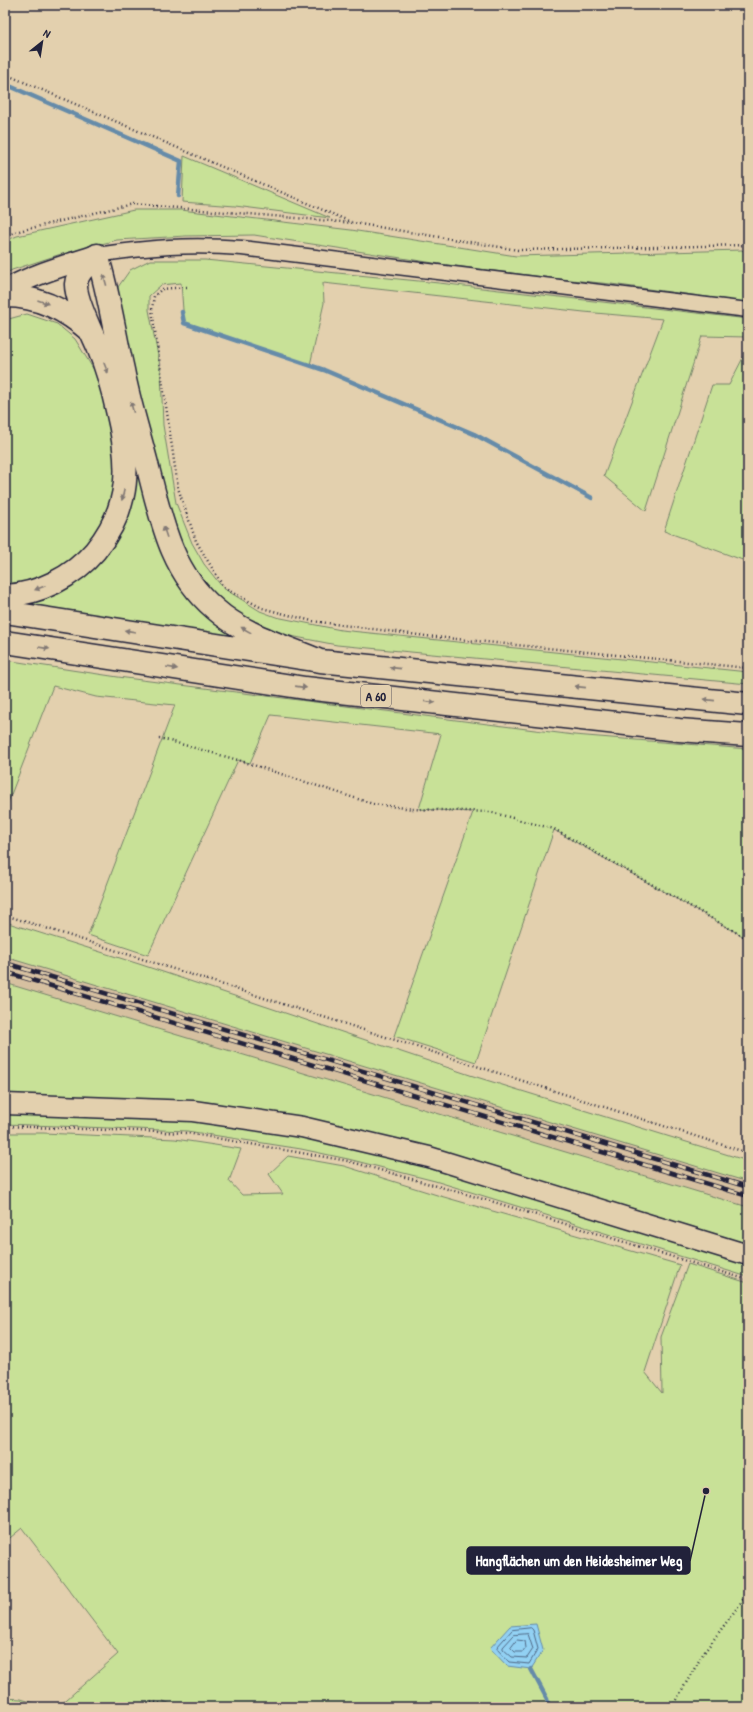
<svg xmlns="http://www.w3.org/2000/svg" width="753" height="1712" viewBox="0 0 753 1712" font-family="'Patrick Hand',sans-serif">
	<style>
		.built { fill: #d6c0a0 }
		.green { fill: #c8e197; stroke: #758269 }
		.water { fill: #92d1f3; stroke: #658ba9 }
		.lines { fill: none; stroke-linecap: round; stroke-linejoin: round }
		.shore { stroke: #4f6885; stroke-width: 1 }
		.stream { stroke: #658ba9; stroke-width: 4.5 }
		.street-casing { stroke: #22223b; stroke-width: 17 }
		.secondary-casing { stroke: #22223b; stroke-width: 23 }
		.highway-casing { stroke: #22223b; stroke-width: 25 }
		.path { stroke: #22223b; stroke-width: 2.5; stroke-dasharray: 1 3; stroke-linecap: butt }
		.street { stroke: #e3d0ae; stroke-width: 14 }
		.secondary { stroke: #e3d0ae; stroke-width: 20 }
		.highway { stroke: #e3d0ae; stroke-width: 22 }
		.rail-casing { stroke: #22223b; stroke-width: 4.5 }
		.rail { stroke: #e3d0ae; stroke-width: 3; stroke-dasharray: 9; stroke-linecap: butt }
		.oneway { fill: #827974 }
		.labels { text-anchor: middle; stroke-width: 3.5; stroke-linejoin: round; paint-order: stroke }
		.shield { fill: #e3d0ae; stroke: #5c565e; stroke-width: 1 }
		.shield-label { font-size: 13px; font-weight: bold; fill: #22223b }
		.leader { fill: none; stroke: #22223b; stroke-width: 1.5 }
		.callout-dot { fill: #22223b; stroke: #e3d0ae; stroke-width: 1.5 }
		.callout { fill: #22223b; stroke: #22223b; stroke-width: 1.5 }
		.callout-label { font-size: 15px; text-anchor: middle; font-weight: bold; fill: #fff }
	</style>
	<rect width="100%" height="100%" fill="#e3d0ae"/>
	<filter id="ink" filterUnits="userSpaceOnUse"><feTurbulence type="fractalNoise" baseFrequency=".025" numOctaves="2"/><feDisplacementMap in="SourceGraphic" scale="8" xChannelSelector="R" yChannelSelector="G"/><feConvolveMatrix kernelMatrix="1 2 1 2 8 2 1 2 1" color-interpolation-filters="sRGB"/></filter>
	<g filter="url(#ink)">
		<path class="built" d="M5,957L748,1182V1207L5,983Z"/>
		<path class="green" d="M184,156L330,218L235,206L182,202Z
			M134,210H181L351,230L516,256L742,250L748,255V298L744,302L611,284L551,278L440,264L254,235L186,236L117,240L58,255L12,270L5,274V241L17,236Z
			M150,260H205L439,283L748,319V337L702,336L646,511L604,476L663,319L584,312L323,283L324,303L310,365L184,323L181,283L161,285L149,296V310L161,371L163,425L176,503L192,543L204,564L223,588L260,611L276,617L341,630L748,672V684L337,645L270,632L249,622L213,597L192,571L161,487L118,306V287L130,270Z
			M27,314L57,324L75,339L97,375L112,436L117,472L108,510L98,531L75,557L52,573L18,587H5V320Z
			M748,348V562L664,531L712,385H729Z
			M131,438L168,562L249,640L17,602L91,564Z
			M5,660L118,677L574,735L748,749V939L554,830L476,1062L394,1036L473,812L419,809L441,734L271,715L250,763L238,760L148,955L88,935L175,705L96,697L53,686L5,810Z
			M5,922L139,964L470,1075L748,1161V1182L5,957Z
			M5,983L748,1207V1244L458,1155L357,1129L289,1115L206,1102L142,1101L5,1094Z
			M5,1113L192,1120L305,1135L436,1167L622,1227L748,1264V1277L435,1181L348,1159L301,1149L187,1131L5,1124Z
			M5,1133H43L175,1139L241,1149L229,1181L242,1195L283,1194L269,1174L288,1156L344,1166L437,1195L680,1265L645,1372L662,1393L661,1337L688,1264L748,1283V1707H180L163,1701L172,1707H58L118,1654L22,1528L5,1542Z
			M5,1698L21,1699L47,1707H5Z"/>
		<path class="water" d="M536,1624L543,1650L531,1669L507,1666L490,1648L510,1626Z"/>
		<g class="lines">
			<path class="shore" d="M531,1628L533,1630L538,1649L529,1664L509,1662L497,1649V1647L512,1630Z
				M528,1634L533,1649L527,1658L512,1657L503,1649V1647L514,1635Z
				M517,1640L525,1641L526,1648L523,1652H515L511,1648Z"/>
			<path class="stream" d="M5,84L181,161L178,196
				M182,312L184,323L324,370L474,434L592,498
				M531,1669L547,1699L549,1707"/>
			<defs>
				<path id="street" d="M97,255C148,247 191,244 242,248L748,310"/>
				<path id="secondary" d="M5,290C34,274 66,265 97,255
					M5,1104L193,1111L302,1127L429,1157L748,1255"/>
				<path id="highway" d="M5,296C39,296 66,310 91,332
					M5,596C39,594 73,577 95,551C132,506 130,464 117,410C112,387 107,369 98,347C92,334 75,297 76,284C77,272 89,262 97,255C109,293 114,331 123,370C129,402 139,433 147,464C161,518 170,571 215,609C244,635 285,646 320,661
					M5,612L320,661L748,704
					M5,642L305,688L679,730L748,735"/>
			</defs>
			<use href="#street" class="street-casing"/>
			<use href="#secondary" class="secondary-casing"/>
			<use href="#highway" class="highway-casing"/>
			<path class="path" d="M5,74L351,222
				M5,238L15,232L132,204L354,223L518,250L748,245
				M187,287L162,289L154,296L152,310L178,488L196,541L224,588L262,608L312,621L426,636L748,668
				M159,738L238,760L373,804L413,809L490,812L554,829L748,939
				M5,915L748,1153
				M5,1126L187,1133L348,1161L494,1202L748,1280
				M5,1704L36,1707
				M140,1707L153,1702L175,1707
				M672,1707L703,1654L748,1593"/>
			<use href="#street" class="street"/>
			<use href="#secondary" class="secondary"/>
			<use href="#highway" class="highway"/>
			<defs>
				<path id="rail" d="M5,963L748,1187
					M5,972L748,1196"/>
			</defs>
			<use href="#rail" class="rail-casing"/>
			<use href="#rail" class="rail"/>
		</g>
		<defs><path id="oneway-solid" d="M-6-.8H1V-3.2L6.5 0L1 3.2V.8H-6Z"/></defs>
		<g class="oneway">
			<use href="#oneway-solid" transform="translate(105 280) rotate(-106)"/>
			<use href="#oneway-solid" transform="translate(43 302) rotate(20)"/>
			<use href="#oneway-solid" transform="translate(106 368) rotate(68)"/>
			<use href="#oneway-solid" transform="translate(132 407) rotate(-105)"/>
			<use href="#oneway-solid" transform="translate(123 495) rotate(102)"/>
			<use href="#oneway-solid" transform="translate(165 532) rotate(-109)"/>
			<use href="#oneway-solid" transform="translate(40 588) rotate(159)"/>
			<use href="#oneway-solid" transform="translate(246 630) rotate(-151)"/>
			<use href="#oneway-solid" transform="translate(130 631) rotate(-171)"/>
			<use href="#oneway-solid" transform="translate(44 648) rotate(9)"/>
			<use href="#oneway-solid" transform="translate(172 668) rotate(9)"/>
			<use href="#oneway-solid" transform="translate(395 668) rotate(-174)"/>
			<use href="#oneway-solid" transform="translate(301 687) rotate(8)"/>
			<use href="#oneway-solid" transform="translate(580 687) rotate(-174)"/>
			<use href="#oneway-solid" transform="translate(709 700) rotate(-174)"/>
			<use href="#oneway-solid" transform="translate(430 702) rotate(6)"/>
		</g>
	</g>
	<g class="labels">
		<rect class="shield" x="361" y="685" width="30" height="22" rx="3"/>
		<g class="shield-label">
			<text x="376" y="701">A 60</text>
		</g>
	</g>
	<path class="leader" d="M706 1491L690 1561"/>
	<circle class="callout-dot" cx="706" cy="1491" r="4"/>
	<rect class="callout" x="467" y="1547" width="223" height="27" rx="4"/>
	<g class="callout-label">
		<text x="579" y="1566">Hangflächen um den Heidesheimer Weg</text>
	</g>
	<rect width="753" height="1712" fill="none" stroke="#e3d0ae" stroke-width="20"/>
	<rect x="10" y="10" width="733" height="1692" fill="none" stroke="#22223b" stroke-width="1.5" filter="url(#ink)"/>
	<g transform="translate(42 42) rotate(30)" stroke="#e3d0ae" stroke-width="3" paint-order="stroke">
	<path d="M0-3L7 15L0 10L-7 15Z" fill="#22223b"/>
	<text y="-6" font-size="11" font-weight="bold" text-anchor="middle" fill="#22223b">N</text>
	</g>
</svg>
